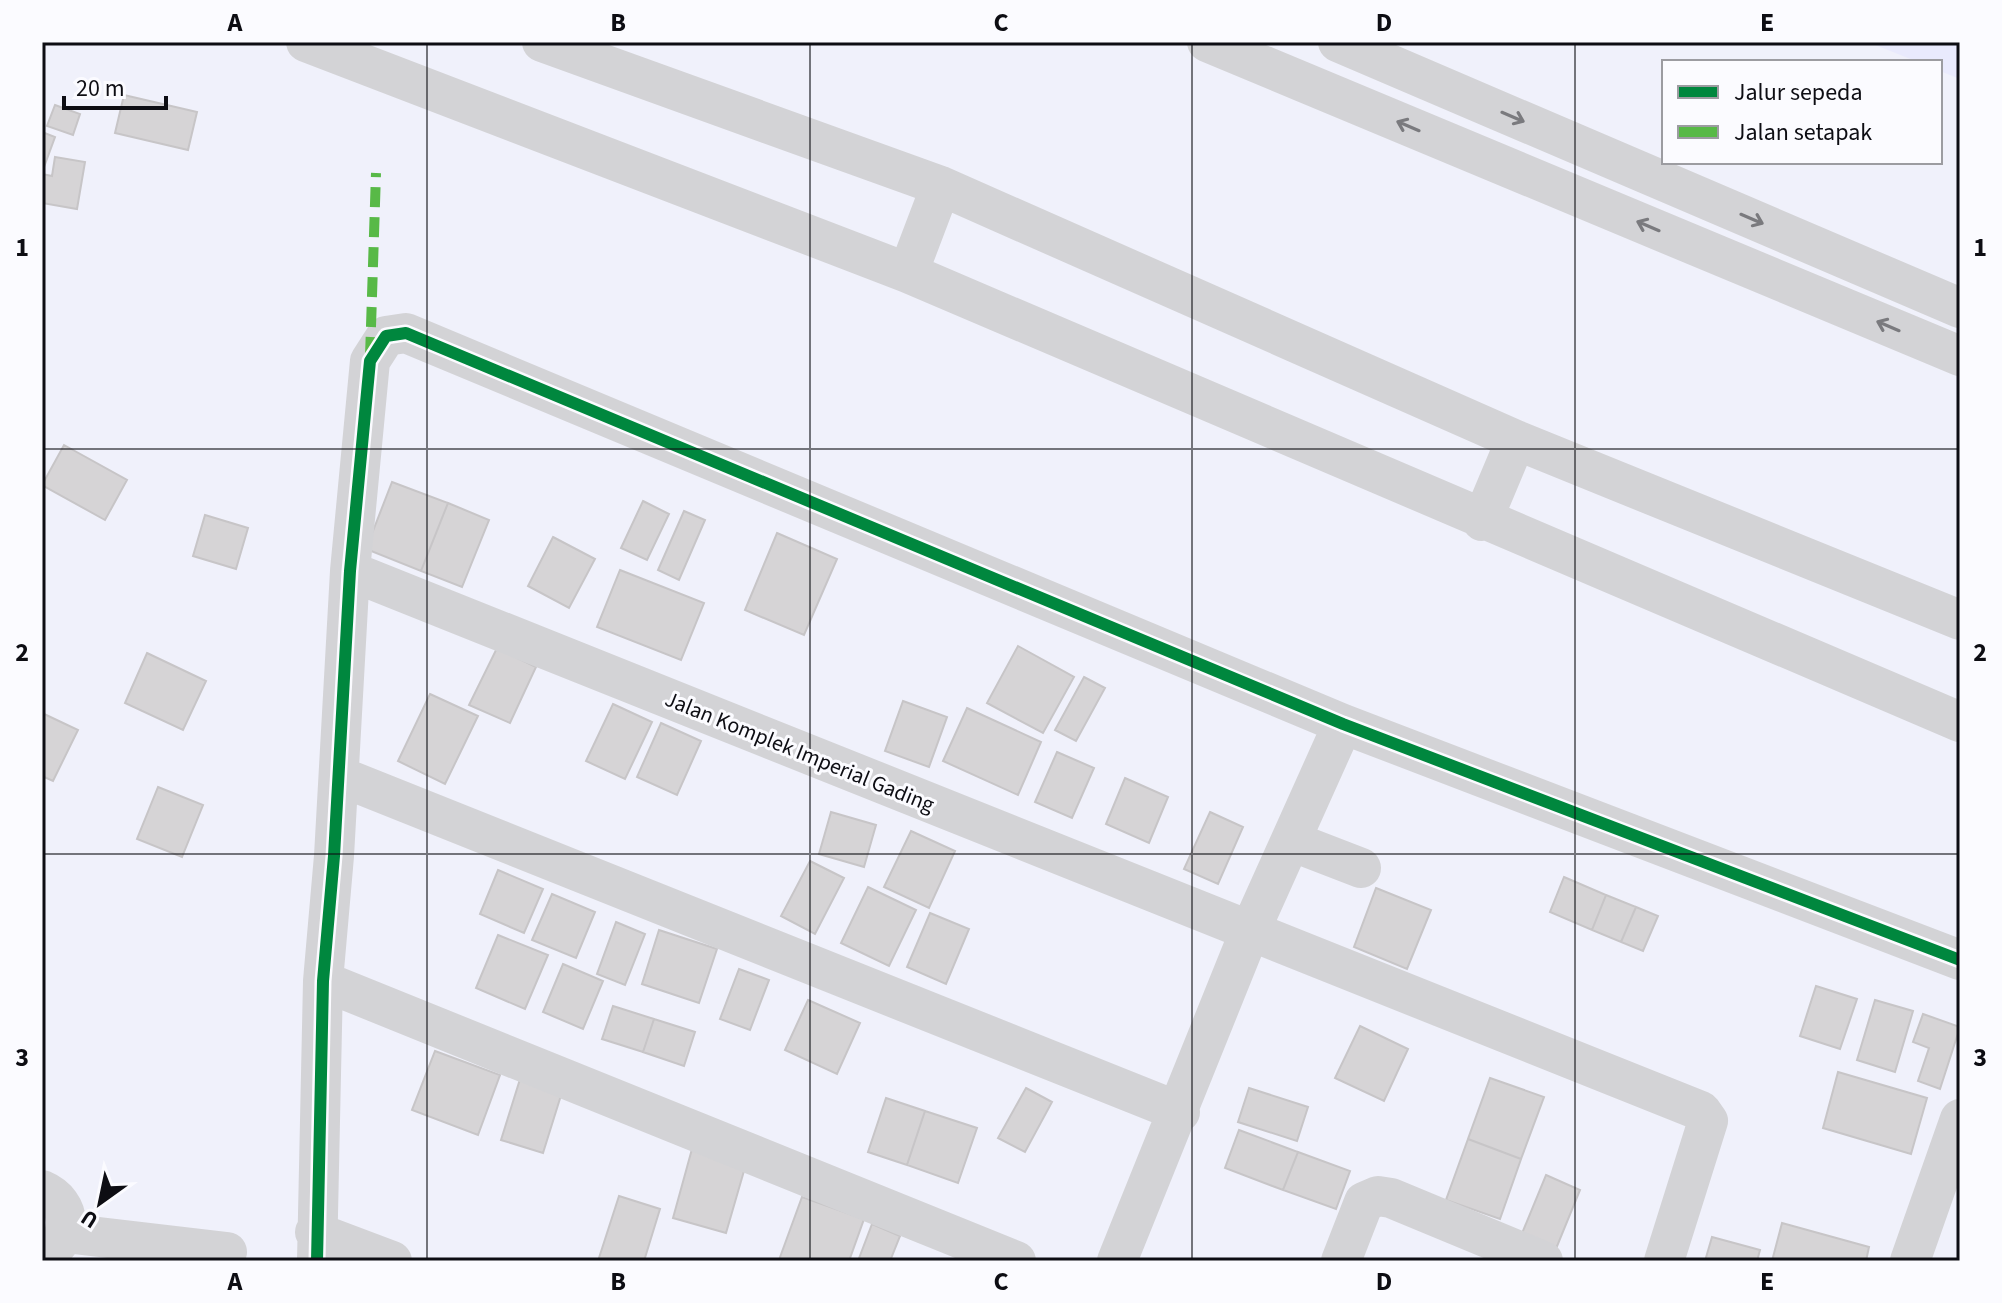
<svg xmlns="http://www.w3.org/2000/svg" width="2002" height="1303" viewBox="0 0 2002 1303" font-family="'Source Sans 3',sans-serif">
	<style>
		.built { fill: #e9eafd }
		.building { fill: #d6d4d6; stroke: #c7c5c7; stroke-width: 2 }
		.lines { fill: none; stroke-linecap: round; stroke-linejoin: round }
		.minor { stroke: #d3d3d6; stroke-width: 40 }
		.quiet { stroke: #58b947; stroke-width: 10; stroke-dasharray: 20 10; stroke-linecap: butt }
		.cycleway-casing { stroke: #fbfbff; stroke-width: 17 }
		.cycleway { stroke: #00873e; stroke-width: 12 }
		.oneway { stroke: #7a7a7e }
		.grid { fill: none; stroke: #0d0d13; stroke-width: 2; stroke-opacity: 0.55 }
		.labels { text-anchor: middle; stroke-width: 6; stroke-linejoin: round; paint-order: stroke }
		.street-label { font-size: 22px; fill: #0d0d13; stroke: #fbfbff }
		.neatline { fill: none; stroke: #0d0d13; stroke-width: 3 }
		.grid-label { font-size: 26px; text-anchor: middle; font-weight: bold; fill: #0d0d13 }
	</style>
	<rect width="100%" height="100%" fill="#f0f1fb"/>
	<path class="built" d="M1868,42H1960V79L1940,71V62H1918Z"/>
	<path class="building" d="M124,95L197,112L188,150L115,133Z
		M55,105L80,114L73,135L47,126Z
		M42,132L55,137L44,167H42Z
		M55,157L85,162L77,209L42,203V174L52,176Z
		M64,445L127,480L105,520L42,485Z
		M392,482L448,503L421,571L366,549Z
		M643,501L669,514L647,560L621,548Z
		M448,503L489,520L462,587L421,571Z
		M684,511L705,520L679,580L658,570Z
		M205,515L248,528L236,569L193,556Z
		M777,533L837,559L804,635L745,610Z
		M553,537L595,559L569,608L528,586Z
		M620,570L704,603L681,660L597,627Z
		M1018,646L1074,677L1043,733L987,703Z
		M497,648L536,667L510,723L469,705Z
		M147,653L206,681L183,730L125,703Z
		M1084,677L1105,688L1076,741L1055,730Z
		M430,694L478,716L445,784L398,761Z
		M903,701L947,717L929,767L885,751Z
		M613,704L652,722L625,779L586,761Z
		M967,708L1041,742L1018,795L943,761Z
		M42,713L78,730L53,781L42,776Z
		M661,723L701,741L677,795L637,777Z
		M1057,752L1094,768L1072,818L1035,802Z
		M1125,778L1168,797L1149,843L1106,824Z
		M158,787L203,805L182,857L137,839Z
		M831,812L876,825L864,867L819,854Z
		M1210,812L1243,827L1218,884L1184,869Z
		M911,831L955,851L929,908L884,887Z
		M810,861L844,878L815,934L781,916Z
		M498,870L543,889L524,933L480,914Z
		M1564,877L1606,895L1592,930L1550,912Z
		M868,887L916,910L889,966L841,943Z
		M1376,888L1431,910L1407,969L1354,947Z
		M552,894L595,912L576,958L532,940Z
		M1606,895L1636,907L1621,942L1592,930Z
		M1636,907L1658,916L1643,951L1621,942Z
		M930,913L969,929L946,984L907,967Z
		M616,922L645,934L625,985L597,974Z
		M659,930L717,949L699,1003L642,984Z
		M498,935L548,955L525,1009L476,988Z
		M563,964L603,981L583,1029L543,1012Z
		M739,969L769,980L750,1030L720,1019Z
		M1816,986L1857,999L1840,1049L1800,1036Z
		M808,1000L860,1023L837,1074L785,1050Z
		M1875,1000L1913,1011L1895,1072L1857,1060Z
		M613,1006L654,1019L643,1052L602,1039Z
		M1923,1014L1960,1027L1940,1089L1918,1081L1929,1048L1913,1042Z
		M654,1019L695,1032L684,1066L643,1052Z
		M1360,1026L1408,1049L1384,1101L1335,1078Z
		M435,1051L500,1075L478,1135L412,1110Z
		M1838,1072L1927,1098L1911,1154L1823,1128Z
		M521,1076L563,1089L543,1153L501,1140Z
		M1490,1078L1544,1097L1521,1159L1468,1139Z
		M1026,1088L1052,1102L1025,1152L998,1138Z
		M1249,1088L1308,1107L1297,1141L1238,1122Z
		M886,1098L925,1111L907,1165L868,1152Z
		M925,1111L977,1128L958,1183L907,1165Z
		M1239,1130L1298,1152L1283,1190L1225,1168Z
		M1468,1139L1521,1159L1500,1219L1446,1200Z
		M692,1149L746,1164L726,1233L673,1218Z
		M1298,1152L1350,1171L1336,1209L1283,1190Z
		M1546,1175L1580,1190L1551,1261L1516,1248Z
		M619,1196L660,1209L644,1261H598Z
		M802,1197L864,1219L849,1261L779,1260Z
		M1782,1223L1869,1247L1866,1261H1772Z
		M872,1224L900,1236L890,1261H858Z
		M1712,1237L1760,1250L1757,1261H1705Z"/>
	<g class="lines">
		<path class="minor" d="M306,42L908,273L1960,722
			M542,42L941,186L1516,440L1960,620
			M1207,42L1960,356
			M1338,42L1960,308
			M908,273L941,186
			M1482,521L1516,440
			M350,571L1701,1111L1708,1121L1664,1261
			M339,776L1180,1112
			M1291,841L1361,868
			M323,981L1016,1261
			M42,1190C73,1203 75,1241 42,1254
			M315,1232L392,1261
			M65,1233L227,1252
			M317,1261L323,981L334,856L350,571L370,361L386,336L406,333L1343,724L1960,960
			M1117,1261L1250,931L1343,724
			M1341,1261L1364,1202L1378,1196L1391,1198L1543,1261
			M1910,1261L1960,1119"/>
		<path class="quiet" d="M370,357L376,173"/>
		<defs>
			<path id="cycleway" d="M317,1261L323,981L334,856L350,571L370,361L386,336L406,333L1343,724L1960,960"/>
		</defs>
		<use href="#cycleway" class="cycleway-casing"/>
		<use href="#cycleway" class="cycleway"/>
	</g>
	<defs><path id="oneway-shaft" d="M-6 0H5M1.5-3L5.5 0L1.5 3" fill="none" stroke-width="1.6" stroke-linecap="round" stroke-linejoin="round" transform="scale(2)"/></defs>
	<g class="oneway">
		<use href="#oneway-shaft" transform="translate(1513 117) rotate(23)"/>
		<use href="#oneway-shaft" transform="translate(1408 126) rotate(-157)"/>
		<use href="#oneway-shaft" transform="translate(1752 219) rotate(23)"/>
		<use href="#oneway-shaft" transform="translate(1648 226) rotate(-157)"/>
		<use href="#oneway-shaft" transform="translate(1888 326) rotate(-157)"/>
	</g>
	<path class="grid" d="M427,42V1261M810,42V1261M1192,42V1261M1575,42V1261M42,449H1960M42,854H1960"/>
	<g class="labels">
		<g class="street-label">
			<text transform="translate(800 751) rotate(22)" y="8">Jalan Komplek Imperial Gading</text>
		</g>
	</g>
	<rect width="2002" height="1303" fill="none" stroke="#fbfbff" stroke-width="88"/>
	<rect x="1662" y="60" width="280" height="104" fill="#fbfbff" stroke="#9c9ca1" stroke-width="2"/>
	<rect x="1678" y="86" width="40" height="12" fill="#00873e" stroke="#9c9ca1" stroke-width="2"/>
	<text x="1734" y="100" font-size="24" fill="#0d0d13">Jalur sepeda</text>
	<rect x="1678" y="126" width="40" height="12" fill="#58b947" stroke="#9c9ca1" stroke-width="2"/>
	<text x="1734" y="140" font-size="24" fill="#0d0d13">Jalan setapak</text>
	<g transform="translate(100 1203) rotate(213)" stroke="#fbfbff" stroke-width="6" paint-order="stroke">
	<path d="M0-6L14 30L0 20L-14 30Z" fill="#0d0d13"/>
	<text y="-12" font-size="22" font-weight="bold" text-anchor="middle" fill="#0d0d13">U</text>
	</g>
	<path d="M64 96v12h102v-12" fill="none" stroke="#0d0d13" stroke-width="4"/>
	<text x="76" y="96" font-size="24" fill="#0d0d13" stroke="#fbfbff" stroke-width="6" paint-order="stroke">20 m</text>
	<rect x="44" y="44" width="1914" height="1215" class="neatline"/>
	<g class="grid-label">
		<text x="235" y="31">A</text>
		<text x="618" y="31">B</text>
		<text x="1001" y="31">C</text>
		<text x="1384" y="31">D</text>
		<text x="1767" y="31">E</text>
		<text x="22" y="256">1</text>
		<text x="1980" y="256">1</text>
		<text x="22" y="661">2</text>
		<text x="1980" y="661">2</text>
		<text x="22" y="1066">3</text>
		<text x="1980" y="1066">3</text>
		<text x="235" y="1290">A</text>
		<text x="618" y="1290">B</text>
		<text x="1001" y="1290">C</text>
		<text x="1384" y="1290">D</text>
		<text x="1767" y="1290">E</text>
	</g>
</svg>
